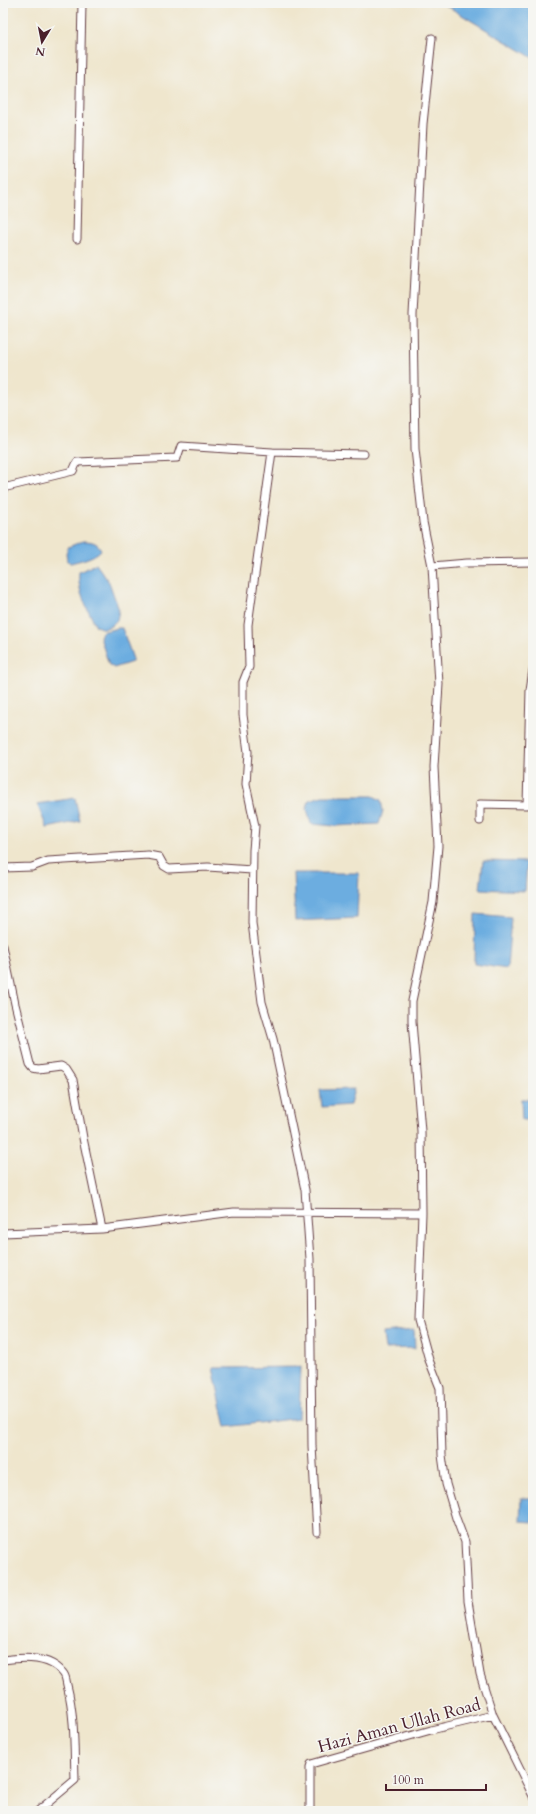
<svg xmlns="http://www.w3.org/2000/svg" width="536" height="1814" viewBox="0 0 536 1814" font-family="Cardo,serif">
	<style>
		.water { fill: #6cade0; stroke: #5b6686 }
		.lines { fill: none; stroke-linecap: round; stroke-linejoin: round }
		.minor-casing { stroke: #633d43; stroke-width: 9 }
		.minor { stroke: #fff; stroke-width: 7 }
		.labels { text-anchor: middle; stroke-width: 3; stroke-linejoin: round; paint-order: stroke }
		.street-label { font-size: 17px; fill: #4a1f2b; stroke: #f6f6f2 }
	</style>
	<rect width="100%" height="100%" fill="#f6f6f2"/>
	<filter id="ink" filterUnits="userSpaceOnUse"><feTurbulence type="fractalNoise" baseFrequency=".025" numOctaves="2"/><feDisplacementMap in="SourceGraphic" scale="8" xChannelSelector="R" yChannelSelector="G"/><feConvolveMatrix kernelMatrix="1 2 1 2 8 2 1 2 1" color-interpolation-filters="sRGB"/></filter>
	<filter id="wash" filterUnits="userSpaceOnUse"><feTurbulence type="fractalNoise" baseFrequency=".012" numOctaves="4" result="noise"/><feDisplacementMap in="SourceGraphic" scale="16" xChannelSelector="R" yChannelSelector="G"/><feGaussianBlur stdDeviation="0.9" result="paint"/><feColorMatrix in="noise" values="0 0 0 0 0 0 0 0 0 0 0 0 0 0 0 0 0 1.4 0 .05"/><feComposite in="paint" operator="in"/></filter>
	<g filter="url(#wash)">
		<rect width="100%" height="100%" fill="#efe6cd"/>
		<path class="water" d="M442,3H533V58Z
			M83,541C91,541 98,542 101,550C94,558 81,560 71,563L67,560L66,553L68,547Z
			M96,564L109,582L119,610L117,620L111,626L104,629L96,626C87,608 77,592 79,572Z
			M117,628H122L133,659L132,662L114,668L109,665L100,637L102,632Z
			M322,796H373L381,800L383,811L379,824L335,826L311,824L307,809L309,800Z
			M75,798L80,821L47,828L37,804Z
			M483,861L527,862L525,891L480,889Z
			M293,873H359L357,918L295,921Z
			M475,914L511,917L507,969L474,964Z
			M354,1089L350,1105L322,1107L320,1090Z
			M521,1099H533V1120H522Z
			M414,1330L415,1348L385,1349L383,1333Z
			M301,1367L299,1418L226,1427L213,1368Z
			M521,1498H533V1522L520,1521Z"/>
	</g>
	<g filter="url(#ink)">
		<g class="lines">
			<defs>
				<path id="minor" d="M432,38L423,124L413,315L415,449L423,522L432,566
					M77,239L82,3
					M272,452L248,625L249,667L243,682V715L248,752L246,784L255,826L253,850L252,923L262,1002L273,1039L305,1190L310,1259L312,1446L317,1532
					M3,488L73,471L77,462L177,458L181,446L272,452L364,454
					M533,562L467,563L432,566L439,684L434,767L438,846L433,902L412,1001V1022L421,1131L422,1213L418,1320L429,1360L440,1388L442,1455L446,1484L456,1518L465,1542L468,1601L480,1674L493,1715L533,1796
					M480,821V804L527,805L530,690L533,670
					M3,868L32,867L48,861L148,855L159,857L164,866L169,869L208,867L252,870
					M3,946L15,1004L30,1064L33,1068L38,1069L61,1066L66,1069L73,1080L83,1138L102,1229
					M3,1233L102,1229L234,1212L422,1213
					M3,1660C23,1657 50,1656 63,1673C66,1676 66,1681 67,1685C75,1716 74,1748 75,1780L38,1811
					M310,1811V1767L311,1764L431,1730L493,1715"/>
			</defs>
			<use href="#minor" class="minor-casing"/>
			<use href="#minor" class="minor"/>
		</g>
	</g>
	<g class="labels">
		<g class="street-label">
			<text transform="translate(399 1725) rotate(-15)" y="6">Hazi Aman Ullah Road</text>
		</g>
	</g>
	<rect width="536" height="1814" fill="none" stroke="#f6f6f2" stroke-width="16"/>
	<g transform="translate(42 42) rotate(190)" stroke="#f6f6f2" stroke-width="3" paint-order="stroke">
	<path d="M0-3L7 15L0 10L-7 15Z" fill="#4a1f2b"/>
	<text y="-6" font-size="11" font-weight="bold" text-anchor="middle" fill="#4a1f2b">N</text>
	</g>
	<path d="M386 1784v6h100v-6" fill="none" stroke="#4a1f2b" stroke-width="2"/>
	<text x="392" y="1784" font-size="12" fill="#4a1f2b" stroke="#f6f6f2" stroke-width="3" paint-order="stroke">100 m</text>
</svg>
